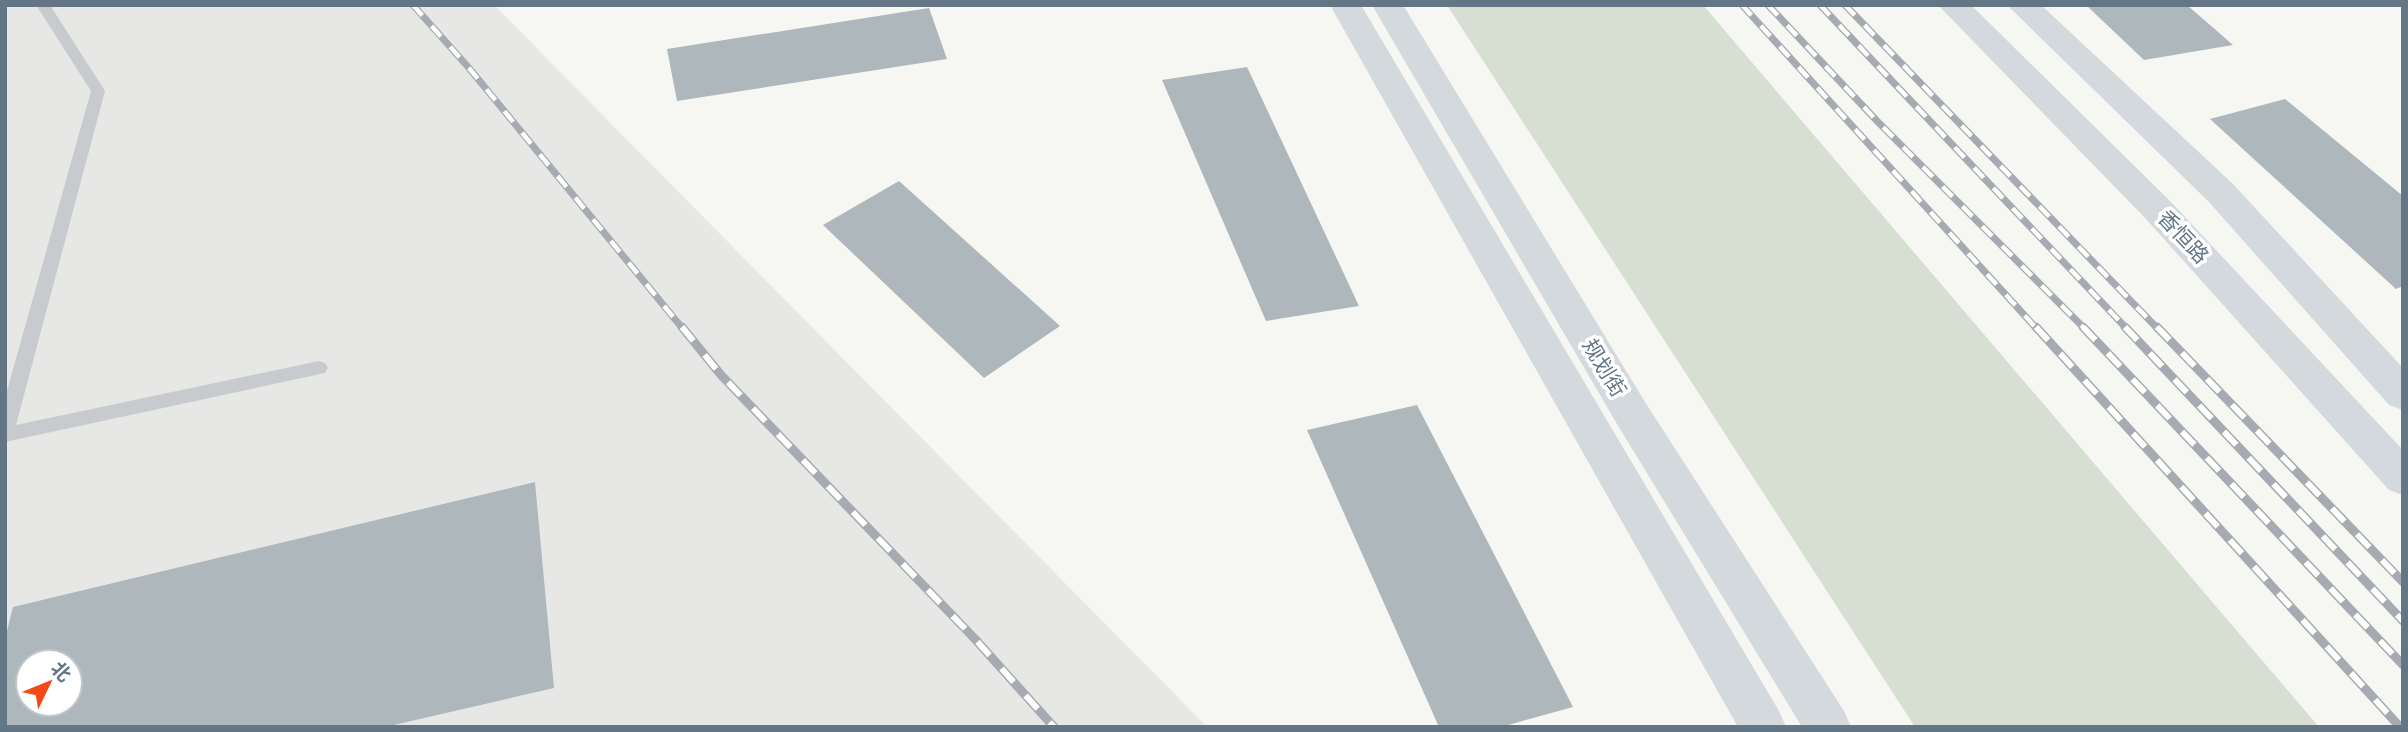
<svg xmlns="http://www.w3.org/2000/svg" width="2408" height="732" viewBox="0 0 2408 732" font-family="'Public Sans','Noto Sans SC',sans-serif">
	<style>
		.built { fill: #e7e8e6; fill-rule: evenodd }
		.green { fill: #d7dfd3 }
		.building { fill: #aeb7bc; fill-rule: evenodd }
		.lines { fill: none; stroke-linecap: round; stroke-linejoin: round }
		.lane { fill: #c8cbce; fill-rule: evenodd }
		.secondary { fill: #d3d9dd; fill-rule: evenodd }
		.rail-far1-casing { stroke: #a5abb1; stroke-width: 7 }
		.rail-casing { stroke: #a5abb1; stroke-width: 9 }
		.rail-far1 { stroke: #fff; stroke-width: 4.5; stroke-dasharray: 14; stroke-linecap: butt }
		.rail { stroke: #fff; stroke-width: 6; stroke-dasharray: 18; stroke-linecap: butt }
		.labels { text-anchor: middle; stroke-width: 7; stroke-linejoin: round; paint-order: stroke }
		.street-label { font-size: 21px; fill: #627686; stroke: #fff }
	</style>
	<rect width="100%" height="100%" fill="#f6f6f2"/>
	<path class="built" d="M5,5H494L1207,727H5ZM28,662H70V704H28Z"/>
	<path class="green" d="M1447,5H1703L2319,727H1915Z"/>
	<path class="building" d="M2086,5H2187L2233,45L2144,60Z
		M929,8L947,59L677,101L667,49Z
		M1247,67L1359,306L1266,321L1162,80Z
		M2285,99L2403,196V286L2396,289L2210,119Z
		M899,181L1060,326L984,378L823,225Z
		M1417,405L1573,707L1501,727H1439L1307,430Z
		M535,482L554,688L385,727H5V639L13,607ZM28,662H70V704H28Z"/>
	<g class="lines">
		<path class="lane" d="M36,5H50L105,91L16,425L319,361L325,363L328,368L325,373L5,442V398L91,91Z"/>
		<path class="secondary" d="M1330,5H1361L1779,711L1786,727H1738Z
			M1372,5H1403L1645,402L1844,711L1851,727H1802L1617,424Z
			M1938,5H1971L2171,202L2403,450V495L2389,490L2147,220Z
			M2007,5H2041L2233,184L2403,368V410L2389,405L2209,202Z"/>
		<defs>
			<path id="rail-far1" d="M413,5L469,68L683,329
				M1742,5L2037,329
				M1768,5L1878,122L2085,329
				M1820,5L2127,329
				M1845,5L2158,329"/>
			<path id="rail" d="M682,327L721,375L975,639L1054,727
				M2036,327L2400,727
				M2083,327L2403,665
				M2125,327L2403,621
				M2157,327L2403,582"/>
		</defs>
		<use href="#rail-far1" class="rail-far1-casing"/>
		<use href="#rail" class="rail-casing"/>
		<use href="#rail-far1" class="rail-far1"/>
		<use href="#rail" class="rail"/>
	</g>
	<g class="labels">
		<g class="street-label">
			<text transform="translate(2183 237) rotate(47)" y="7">香恒路</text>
			<text transform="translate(1604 368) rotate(59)" y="7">规划街</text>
		</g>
	</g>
	<rect width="2408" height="732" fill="none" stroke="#627686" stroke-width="14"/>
	<g transform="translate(49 683) rotate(47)"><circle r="33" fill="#ffffff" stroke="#c0c8cf" stroke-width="2"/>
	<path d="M0-5L12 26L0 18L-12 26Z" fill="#f44914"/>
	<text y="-10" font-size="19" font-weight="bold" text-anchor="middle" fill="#627686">北</text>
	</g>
</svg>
